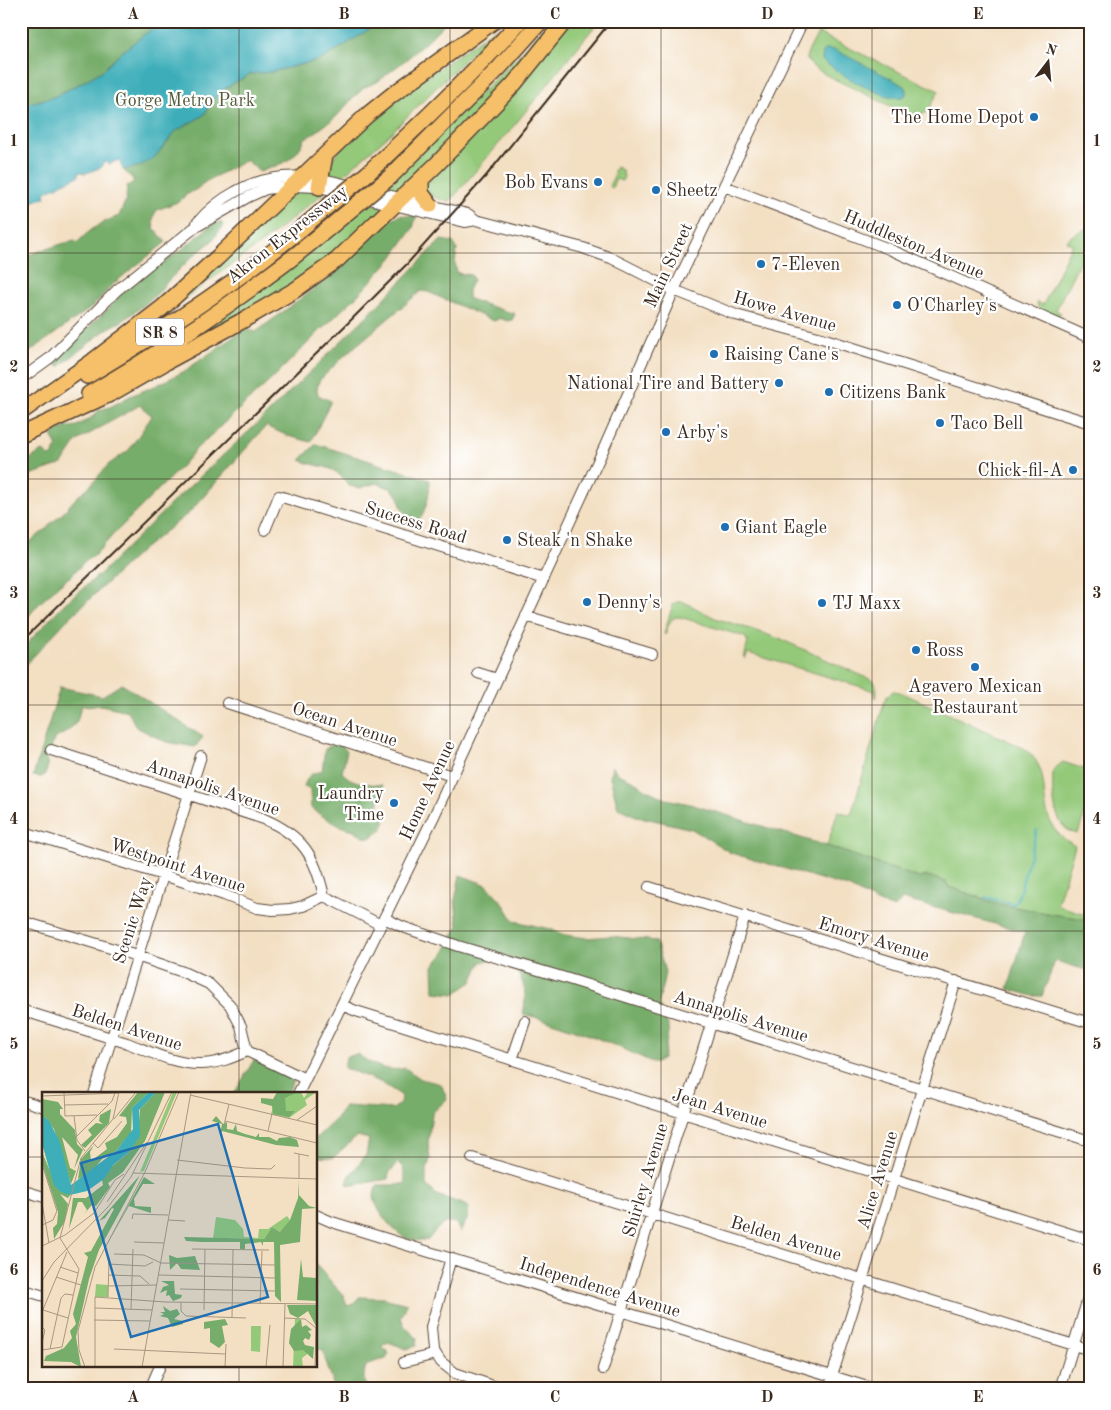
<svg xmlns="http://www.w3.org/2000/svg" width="1111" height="1410" viewBox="0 0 1111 1410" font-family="'Old Standard TT',serif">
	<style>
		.green { fill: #94c97a; stroke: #687a4c }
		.forest { fill: #77ad6a; stroke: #596c44 }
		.water { fill: #3eaeb9; stroke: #3c6c6c }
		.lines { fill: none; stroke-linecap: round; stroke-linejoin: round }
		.stream { stroke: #3eaeb9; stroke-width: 2 }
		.minor-casing { stroke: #574537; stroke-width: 12 }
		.highway-casing { stroke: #574537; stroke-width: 18 }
		.minor { stroke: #fff; stroke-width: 10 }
		.highway { stroke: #f6c06b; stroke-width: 15 }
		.rail { stroke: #3b2a1e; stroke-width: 2 }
		.highway-bridge-casing { stroke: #574537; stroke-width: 18; stroke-linecap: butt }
		.highway-bridge { stroke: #f6c06b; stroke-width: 15 }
		.grid { fill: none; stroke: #3b2a1e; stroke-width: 1; stroke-opacity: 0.55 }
		.poi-dot { fill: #1f6fb2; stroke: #fff; stroke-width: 2 }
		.labels { text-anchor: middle; stroke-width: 4.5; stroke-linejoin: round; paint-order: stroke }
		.shield { fill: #fff; stroke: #766a62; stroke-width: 1 }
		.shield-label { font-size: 16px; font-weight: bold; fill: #3b2a1e }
		.park-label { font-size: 18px; fill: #565a3a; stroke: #fff }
		.poi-label { font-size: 18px; fill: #3b2a1e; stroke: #fff; text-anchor: start }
		.street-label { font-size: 18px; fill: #3b2a1e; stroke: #fff }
		.inset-road { fill: none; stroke: #a99780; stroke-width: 1 }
		.view { fill: #1f6fb2; fill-opacity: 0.15; stroke: #1f6fb2; stroke-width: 2.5 }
		.inset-edge { fill: none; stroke: #3b2a1e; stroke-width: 2.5 }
		.neatline { fill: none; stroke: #3b2a1e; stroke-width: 2 }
		.grid-label { font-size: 16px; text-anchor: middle; font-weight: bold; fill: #3b2a1e }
	</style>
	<rect width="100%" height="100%" fill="#fff"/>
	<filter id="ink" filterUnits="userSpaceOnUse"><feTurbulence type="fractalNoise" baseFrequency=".02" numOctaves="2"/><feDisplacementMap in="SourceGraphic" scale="10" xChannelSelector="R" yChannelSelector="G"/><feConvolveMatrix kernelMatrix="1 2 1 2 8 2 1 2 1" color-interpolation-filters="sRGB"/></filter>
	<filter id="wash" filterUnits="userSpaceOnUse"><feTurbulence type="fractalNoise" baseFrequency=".0096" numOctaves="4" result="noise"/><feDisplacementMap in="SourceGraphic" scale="20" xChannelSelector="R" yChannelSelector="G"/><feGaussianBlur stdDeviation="1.12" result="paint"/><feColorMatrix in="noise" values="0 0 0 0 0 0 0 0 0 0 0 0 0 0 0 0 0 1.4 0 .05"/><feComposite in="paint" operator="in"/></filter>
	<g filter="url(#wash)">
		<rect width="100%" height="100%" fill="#f3dfc2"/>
		<path class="green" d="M549,21H557L533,52L468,125L401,191L386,187L519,55Z
			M566,21H599L508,133L450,201L439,199L426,193L425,186Z
			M496,28L392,132L340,178L324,174L325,166L372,115Z
			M818,33L939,91L927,112C920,117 913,115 905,113L828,76L812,66L807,60V54Z
			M616,167L622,170L624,177L622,181L616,179L612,188L609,186L615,174L613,173Z
			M295,190L325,192L264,241L166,312Z
			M368,203L383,207L380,213L300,283L182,346L245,301Z
			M1090,227V240L1056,310L1061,313L1058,316C1049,314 1036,312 1037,302L1043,305L1072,244L1066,241C1072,234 1082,231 1090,227Z
			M677,602H684L715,618L763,633L787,642L874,681C877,687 878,691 875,698L874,697L875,691L748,653L745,659L744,658L748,642L745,637L680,617C669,616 669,626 665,635L664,634L672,607L673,604Z
			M893,691L900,692L1022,747C1054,769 1037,797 1052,825C1056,834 1066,840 1075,846L1057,905L1090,916V920L1057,915L999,904L949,887L946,882L927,876L919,878L827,846L838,811L851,815L885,700L887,696Z
			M1063,762L1090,771V797L1078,834C1052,830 1052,792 1053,772L1054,769Z"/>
		<path class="forest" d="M21,21H162L123,51L102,71L83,82L54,97L21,105Z
			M374,21H447L426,42L408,58L377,82L365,87L353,98L336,117L313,134L305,138C295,162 282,163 260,172L246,160L205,182L197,189L186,195L180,201L157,210L154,215L153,221L154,228L166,242L113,284L92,307L21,358V257L65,243L75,241L77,243C89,230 102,222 119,216L126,200L127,186L134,182L132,178L123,170L140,166L154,158L176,131L204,115L218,93L234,83L250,74L271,72L320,60L339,49L371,28Z
			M400,215L416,216L413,228L391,259L361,292L322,329L272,379L197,448L179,469L113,535L94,556L85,561L71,576L61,583L38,605L21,625V552L32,540L48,528L50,524L61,515L76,498L91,485L108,465L129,450L152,416L140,405L77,441L62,464L21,478V463C30,460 35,455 43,451L50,457L53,455L57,447L53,439V433L64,428L77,426L94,416L99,410L110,407L130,396L155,386L183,372L245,329L256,332L332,275L388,220Z
			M219,222L222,223L223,227L211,242L193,256L165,284L160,291L144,305L124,320L107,329L60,366H58L55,364V362L71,343L102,315L125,290L181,250L214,223Z
			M441,240L453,242L457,250L455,262L457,273L471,275L473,280L468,290V298L477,302L515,314L512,320L507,321L500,318L494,321L428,292L421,291L345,355L319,381L317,389L318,395L331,401L311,442L288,436L266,426L190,512L143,549L65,622L21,670V650L64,604L99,575L174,501L262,419L378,305Z
			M316,444L430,480C429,496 427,509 418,522L411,523L401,506L399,497L390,488L376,483L360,488L349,486C332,462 324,470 300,460Z
			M122,684L203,737L195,747L166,742L136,727L128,711L101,705L81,706L77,722L65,733L54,739L51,750L46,758L48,766L45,775L41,777L33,776L60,687L102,696Z
			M334,744L341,745L347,751L342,772C351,784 369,784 383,785L378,806L385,822L382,830L370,838L364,837L354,830L340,826L324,817L311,808L310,790L304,786C309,774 310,774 322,771L325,749Z
			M612,766L618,774L634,781L647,790L666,799L690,804L827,846L919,878L927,876L946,882L949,887L999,904L1057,915L1090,920V971L1055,961L1042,996H1033L1008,989L1025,932L902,899L895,908L879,903L848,887L731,853L692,829L636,816L618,808L610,777Z
			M460,875L487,885L503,903L514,921L550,929L565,935L587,938L610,936L656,941L665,972L659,1003L669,1028L663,1059L654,1063C611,1043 568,1025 523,1014C529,986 521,979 508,956L481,962L472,982L454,994L434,992L433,966L444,953L458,927L455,900Z
			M357,1054C371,1064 387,1073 405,1068L421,1079L441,1084L447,1099L432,1113L428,1144L430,1159L426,1173V1185L437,1195L460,1203L469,1207L468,1218L460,1232L456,1223C443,1219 435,1231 428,1240C423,1240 417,1241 412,1240C398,1238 379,1215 375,1201C373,1195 375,1190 377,1185H397L406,1183L403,1168L397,1162L394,1168L389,1173L388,1179L354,1185L347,1184L349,1177L366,1155L369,1139L357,1136L333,1158L318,1157L316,1155V1138L334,1121L345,1106L393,1109L400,1104L401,1095L380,1082L344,1068L346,1057Z
			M254,1060L293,1079L288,1094H234Z
			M316,1265L344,1296L347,1306L354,1304L359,1297L384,1298L407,1304L401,1318L405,1327L417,1338L416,1346L407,1349L388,1342L382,1346L389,1353L386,1359L374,1362L366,1366C363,1374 363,1383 368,1389H333L332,1379L322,1350L316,1348Z"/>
		<path class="water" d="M162,21H374L371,28L339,49L320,60L271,72L250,74L234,83L218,93L204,115L176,131L154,158L140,166L123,170L119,160L109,164L106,162L103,163L102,167L84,174L83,172L78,173L79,176L59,185V186L49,190L45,194L46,197L21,206V105L54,97L83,82L102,71L123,51Z
			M826,49L835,50L894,80L905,87L907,91L905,96C887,104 836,72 822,60L823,52Z"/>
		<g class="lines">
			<path class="stream" d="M985,897L1014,904L1019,895L1037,830"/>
		</g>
	</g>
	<g filter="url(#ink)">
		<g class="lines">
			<defs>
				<path id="minor" d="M724,186L889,249L1090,338
					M197,223C208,210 220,200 235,192C284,164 329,180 379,193C409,200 438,207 468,214L476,220
					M21,379L50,358L117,290L194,228L248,197L266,189L293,186L319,187L465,222L476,220L583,248L611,258L674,290L736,315L822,338L1090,423
					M265,530L279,496L544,579
					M526,616L652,654
					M478,673L497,679
					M227,703L452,776
					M51,750L264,819C303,836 315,856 324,896L381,925
					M21,831L163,875L224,895L257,908L273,910L290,909L303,906L324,896
					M649,887L1090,1023
					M384,918L403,927L458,946L562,977L1090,1141
					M21,921L137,956L183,972L209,984L230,1005L241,1026L247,1051
					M342,1005L356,1011L1090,1240
					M21,1010C56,1021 92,1032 127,1043C151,1052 174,1064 200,1064C217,1064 232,1058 247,1051L305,1079
					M512,1060L525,1021
					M94,1094L201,756
					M298,1094L435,814L604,448L674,290L803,21
					M21,1100L44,1107
					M472,1158L1090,1350
					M21,1190L44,1197
					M316,1215L332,1222L874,1389
					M451,1258L431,1327L433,1350L441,1362L455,1373L502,1389
					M21,1289L44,1296
					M404,1362L436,1354
					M603,1369L745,916
					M150,1389L160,1366
					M828,1389L956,981
					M1060,1389L1090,1292"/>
				<path id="highway" d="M368,173C420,124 472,75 520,21
					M390,177L499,68L541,21
					M421,180V193L430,205
					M319,187L325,155
					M87,376C169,327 250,274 322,211
					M89,394C155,356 223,310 284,264C304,249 324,232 343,216
					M21,412L93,361L162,308L218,257L366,116L392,95L494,21
					M21,435L112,393L166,362L240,322L295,290L337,260L436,165L493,106L514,84L565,21"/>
			</defs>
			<use href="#minor" class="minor-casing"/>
			<use href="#highway" class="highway-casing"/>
			<use href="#minor" class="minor"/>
			<use href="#highway" class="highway"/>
			<path class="rail" d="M21,642L351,320L407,264L486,176L611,21"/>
			<defs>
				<path id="highway-bridge" d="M322,211L368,173
					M343,216L390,177"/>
			</defs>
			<use href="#highway-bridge" class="highway-bridge-casing"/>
			<use href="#highway-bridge" class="highway-bridge"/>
		</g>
	</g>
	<path class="grid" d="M239,21V1094M450,21V1389M661,21V1389M872,21V1389M21,253H1090M21,479H1090M21,705H1090M21,931H1090M21,1157H44M316,1157H1090M239,1366V1389"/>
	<g class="poi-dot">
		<circle cx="1034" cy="117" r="5"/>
		<circle cx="598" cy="182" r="5"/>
		<circle cx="656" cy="190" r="5"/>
		<circle cx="761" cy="264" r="5"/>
		<circle cx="897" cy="305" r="5"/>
		<circle cx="714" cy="354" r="5"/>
		<circle cx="779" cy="383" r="5"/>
		<circle cx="829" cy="392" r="5"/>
		<circle cx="940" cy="423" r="5"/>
		<circle cx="666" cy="432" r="5"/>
		<circle cx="1073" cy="470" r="5"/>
		<circle cx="725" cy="527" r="5"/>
		<circle cx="507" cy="540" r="5"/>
		<circle cx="587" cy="602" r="5"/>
		<circle cx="822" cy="603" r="5"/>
		<circle cx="916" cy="650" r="5"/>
		<circle cx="975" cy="667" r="5"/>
		<circle cx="394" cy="803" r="5"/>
	</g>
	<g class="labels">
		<rect class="shield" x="136" y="318.5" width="48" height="27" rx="4"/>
		<g class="shield-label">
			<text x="160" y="338">SR 8</text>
		</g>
		<g class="park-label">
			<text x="185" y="106">Gorge Metro Park</text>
		</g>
		<g class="poi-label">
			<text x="1024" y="123" text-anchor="end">The Home Depot</text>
			<text x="588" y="188" text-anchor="end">Bob Evans</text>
			<text x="666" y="196">Sheetz</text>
			<text x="771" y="270">7-Eleven</text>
			<text x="907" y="311">O'Charley's</text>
			<text x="724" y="360">Raising Cane's</text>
			<text x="769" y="389" text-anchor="end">National Tire and Battery</text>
			<text x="839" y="398">Citizens Bank</text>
			<text x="950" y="429">Taco Bell</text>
			<text x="676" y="438">Arby's</text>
			<text x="1063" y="476" text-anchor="end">Chick-fil-A</text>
			<text x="735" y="533">Giant Eagle</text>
			<text x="517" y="546">Steak 'n Shake</text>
			<text x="597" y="608">Denny's</text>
			<text x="832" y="609">TJ Maxx</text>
			<text x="926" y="656">Ross</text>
			<text x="975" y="692" text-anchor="middle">Agavero Mexican<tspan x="975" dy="21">Restaurant</tspan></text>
			<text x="384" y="799" text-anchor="end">Laundry<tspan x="384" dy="21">Time</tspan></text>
		</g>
		<g class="street-label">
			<text transform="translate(287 234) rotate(-38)" y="6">Akron Expressway</text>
			<text transform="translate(914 244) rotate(23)" y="6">Huddleston Avenue</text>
			<text transform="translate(668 265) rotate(-65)" y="6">Main Street</text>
			<text transform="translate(785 311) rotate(16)" y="6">Howe Avenue</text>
			<text transform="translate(416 522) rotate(17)" y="6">Success Road</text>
			<text transform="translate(345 724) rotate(18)" y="6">Ocean Avenue</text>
			<text transform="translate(213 787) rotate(19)" y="6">Annapolis Avenue</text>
			<text transform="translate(427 790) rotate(-65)" y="6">Home Avenue</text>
			<text transform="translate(178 865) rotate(18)" y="6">Westpoint Avenue</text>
			<text transform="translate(132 920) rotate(-72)" y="6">Scenic Way</text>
			<text transform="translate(874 939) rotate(17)" y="6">Emory Avenue</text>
			<text transform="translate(741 1016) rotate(17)" y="6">Annapolis Avenue</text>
			<text transform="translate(127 1027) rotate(18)" y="6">Belden Avenue</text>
			<text transform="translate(720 1108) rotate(17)" y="6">Jean Avenue</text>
			<text transform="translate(645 1180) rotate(-73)" y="6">Shirley Avenue</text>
			<text transform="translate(877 1180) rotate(-73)" y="6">Alice Avenue</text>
			<text transform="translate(786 1238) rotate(17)" y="6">Belden Avenue</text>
			<text transform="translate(600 1287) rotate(17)" y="6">Independence Avenue</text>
		</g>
	</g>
	<g transform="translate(42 1092)">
		<rect width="275" height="275" fill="#f3dfc2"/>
		<path d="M131,0H135L102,79L98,80ZM236,0H259L262,6L266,0L273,1L263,8L265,13L247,26L229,22ZM245,124L248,128L245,133L238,140L230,135L222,147L171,146L174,125L193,128L201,137L202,145L216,146L217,137H226ZM54,192L66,193V205H53ZM253,227H258L257,256H273L260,266L261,275H251ZM209,234H219L218,260L209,259Z" fill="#94c97a"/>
		<path d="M96,0H107L90,16L89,41L74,59L60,67L49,81L36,87L39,67L52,53L48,60L49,69L65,57L63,51L75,45L85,31L84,25L77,24ZM114,0H123L103,49L81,80L66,91L68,95L54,114L50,113L42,122L45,118L40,110H36L27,137L31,106H44L61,93L60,88L69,75L86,61L97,30L98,17ZM235,0H256L243,6L244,19H253L247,25L231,22L230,14L219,11V6L231,7ZM0,7L16,10L21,17H18V22L33,38L35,52L41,58L32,77L36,63L20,45L28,76L34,79L29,92L12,37L0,23ZM69,17L67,31L43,56L39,53L50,43L46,38L54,31L61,32L57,29L58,23ZM174,24L181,32L185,30V37L191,38L194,32L195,39L203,42L214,45L217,41V45H227L235,49L237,46L248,45L255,48L257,55L234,53L180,39L178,43L180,32L170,29ZM0,51L7,66L11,87L28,103L26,106L18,102L26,112L23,129L12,147L11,136L15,132L16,120L0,71V60L8,79ZM98,83L57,158L47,187L34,245L39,275L29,270L2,269L4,264L22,256L30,246L28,239L34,232L31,222L46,165L42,161L49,159L72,117L70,116L63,126L57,129ZM102,85L113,92H101L92,107L93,114L109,115V121L87,114L59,163ZM257,88V103L267,114L275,116L260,117L258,150L238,153L239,210L233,204L232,150H221V154L219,150L203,152V157H198V150H159L144,149L142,145L222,147L230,135L238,140L248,128L256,106ZM127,163L135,166L153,164L158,178L139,177L135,171L128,178ZM259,167L261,185L275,186V209L255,208ZM119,189H132L133,202L140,203L139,206L131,209L127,203L124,204L125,198L118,201L121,195L127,193ZM245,213H275V236L266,219L256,226L248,222ZM121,214L128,219L135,217L138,222L132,227L141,229V232L130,235L126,226L118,224L122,222L118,220H123ZM183,227L186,233L180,234L183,250L177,256L168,250V236L162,237V230ZM259,227L260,235L264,233L270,238L266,239L269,243L267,248L263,246L261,249L263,253L272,255L271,267L261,258L252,259L247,251L249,237Z" fill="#77ad6a"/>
		<path d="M107,0H114L97,18L98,44L86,61L71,73L62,87L45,99L28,103L19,100L12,93L0,51V23L7,29L18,50L29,93L75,58L91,37L90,16Z" fill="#3eaeb9"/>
		<path class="inset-road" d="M22,0L23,24L55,23M148,3L275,33M0,4L76,1M22,13L66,12M32,24L35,48L43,59M72,27L94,0M255,28L275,14M183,29L275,51M182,33L187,12M226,39L230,22M34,45L70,9L73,1M51,51L56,56L80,29M252,61L267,64M135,68L203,76L229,77L233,73M0,72L15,119L11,128L0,133M91,81L275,87M257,86V62M29,104L39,66L71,27L77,0M65,110L105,50M0,111L7,151M90,127L91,122L126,123M126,128L143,129M18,146L29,104M92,150L122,151M0,154L23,143L52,121L73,88L82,82M150,157L227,158M72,162L102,163L119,171M119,171L233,173M66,172L103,174L111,170M18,175L36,181M66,183L98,184L107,192M117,183L233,186M14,185L39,193M0,189L12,170L66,115L89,85L130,0M66,194L115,193M138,197L233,199M66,205L67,166M139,210V219L144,224L204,226M218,212L220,159M53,216L110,218M89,217L91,157M1,218L26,226M162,218L163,157M0,220L25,160M190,226L191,158M242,226L263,227L274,236M52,228L108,229M0,235L3,238L0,250M8,257L19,206L23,202L31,203M72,257L183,262M0,258L20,255L37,177L18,146M43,275L37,258L36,239L53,175L103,80L137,0M53,275V205L123,210L275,212M100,275L149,0M183,275L184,252M224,275L228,233M241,275L243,212M273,275L274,236"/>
		<path class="view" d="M176,32L226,205L89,245L39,71Z"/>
		<rect width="275" height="275" class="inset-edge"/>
	</g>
	<rect width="1111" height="1410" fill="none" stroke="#fff" stroke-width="55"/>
	<g transform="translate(1048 62) rotate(16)" stroke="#ffffff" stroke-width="4" paint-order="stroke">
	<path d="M0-4L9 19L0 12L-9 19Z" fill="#3b2a1e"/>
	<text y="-8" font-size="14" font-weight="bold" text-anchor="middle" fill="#3b2a1e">N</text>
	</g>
	<rect x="28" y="28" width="1056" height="1354" class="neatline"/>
	<g class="grid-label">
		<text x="133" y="19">A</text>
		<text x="344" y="19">B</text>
		<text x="555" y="19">C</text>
		<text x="767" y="19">D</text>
		<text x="978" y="19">E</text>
		<text x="14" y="146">1</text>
		<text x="1097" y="146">1</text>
		<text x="14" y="372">2</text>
		<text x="1097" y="372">2</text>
		<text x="14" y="598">3</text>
		<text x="1097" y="598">3</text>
		<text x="14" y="824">4</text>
		<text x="1097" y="824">4</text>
		<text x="14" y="1049">5</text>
		<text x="1097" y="1049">5</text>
		<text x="14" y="1275">6</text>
		<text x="1097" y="1275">6</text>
		<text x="133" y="1402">A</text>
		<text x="344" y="1402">B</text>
		<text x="555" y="1402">C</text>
		<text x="767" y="1402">D</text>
		<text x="978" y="1402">E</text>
	</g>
</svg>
